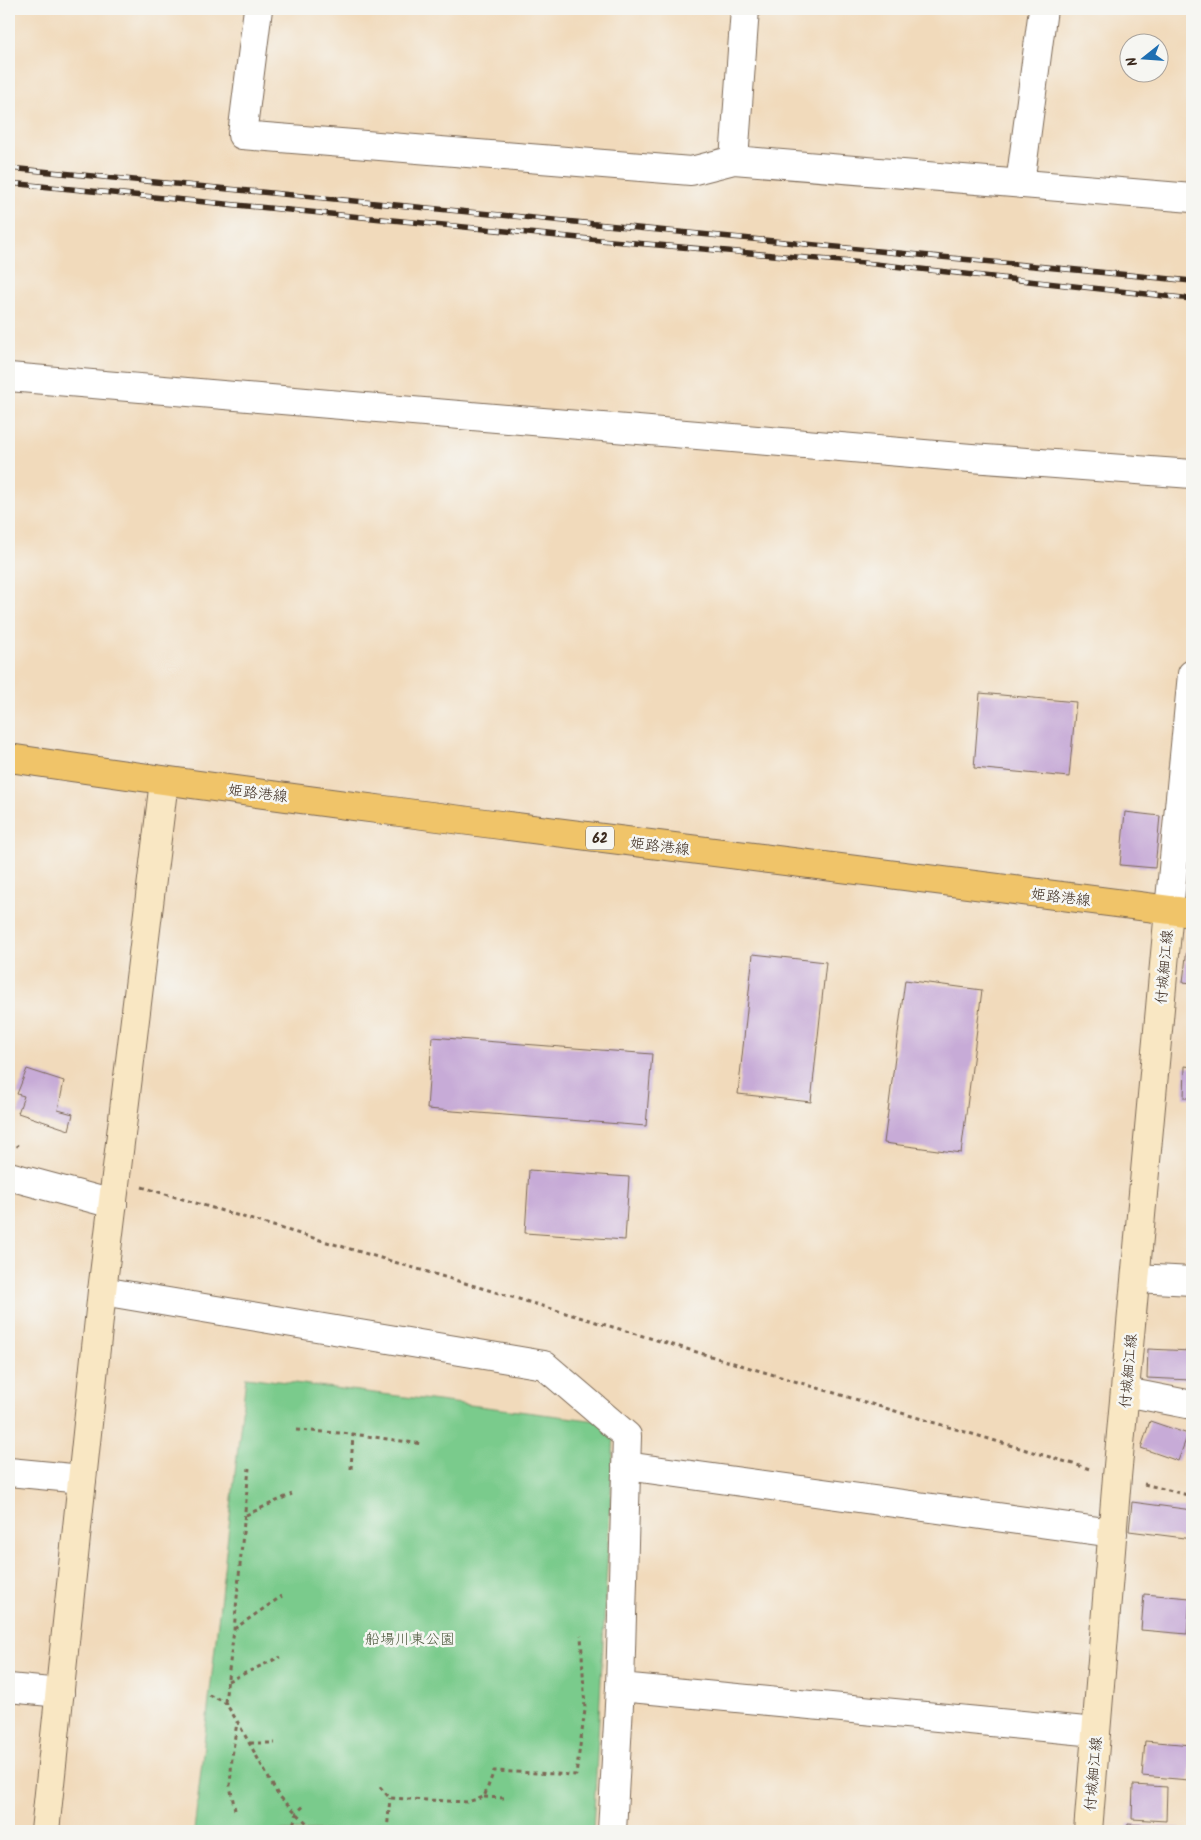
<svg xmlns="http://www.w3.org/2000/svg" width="1201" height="1840" viewBox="0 0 1201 1840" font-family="Kalam,'Klee One',sans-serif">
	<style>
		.green { fill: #7acb8c; stroke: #5a7a55 }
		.building { fill: #c7abd7 }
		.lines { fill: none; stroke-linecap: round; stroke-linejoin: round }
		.street-casing { stroke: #7b6855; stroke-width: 30 }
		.secondary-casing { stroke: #7b6855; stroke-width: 30 }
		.primary-casing { stroke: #7b6855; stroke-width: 30 }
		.path { stroke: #7b6855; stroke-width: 3; stroke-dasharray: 4 4; stroke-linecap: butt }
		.street { stroke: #fff; stroke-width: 28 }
		.secondary { stroke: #f9e7c3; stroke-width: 28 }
		.primary { stroke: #f0c469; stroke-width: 28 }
		.rail-casing { stroke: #3b2a1e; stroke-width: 5.5 }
		.rail { stroke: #f6f6f2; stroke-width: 4; stroke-dasharray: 11; stroke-linecap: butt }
		.labels { text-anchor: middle; stroke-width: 5; stroke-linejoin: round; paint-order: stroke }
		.shield { fill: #f6f6f2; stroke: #73675e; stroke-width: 1 }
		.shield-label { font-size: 14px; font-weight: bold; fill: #3b2a1e }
		.street-label { font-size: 15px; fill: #3b2a1e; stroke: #f6f6f2 }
		.park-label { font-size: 15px; fill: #4e5a3f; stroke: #f6f6f2 }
	</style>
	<rect width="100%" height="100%" fill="#f6f6f2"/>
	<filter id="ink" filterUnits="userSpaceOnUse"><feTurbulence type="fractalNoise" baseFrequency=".02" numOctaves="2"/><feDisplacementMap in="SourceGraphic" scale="10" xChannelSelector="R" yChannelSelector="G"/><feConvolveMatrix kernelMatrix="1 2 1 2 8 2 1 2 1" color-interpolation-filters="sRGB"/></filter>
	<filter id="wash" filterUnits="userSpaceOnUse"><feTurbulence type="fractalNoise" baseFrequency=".0096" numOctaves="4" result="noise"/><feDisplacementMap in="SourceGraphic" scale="20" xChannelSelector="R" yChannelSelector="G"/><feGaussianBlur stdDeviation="1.12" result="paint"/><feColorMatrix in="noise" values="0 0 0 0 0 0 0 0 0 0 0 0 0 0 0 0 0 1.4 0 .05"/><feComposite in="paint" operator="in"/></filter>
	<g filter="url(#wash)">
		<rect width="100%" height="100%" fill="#f1dabb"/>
		<path class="green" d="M246,1377L598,1421L614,1434L593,1831H194Z"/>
		<g id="blocks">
			<path class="building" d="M980,693L1076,702L1069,777L974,768Z
				M1125,812L1160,816L1155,868L1120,865Z
				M1187,948L1192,949V983L1183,982Z
				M753,954L826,962L811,1102L738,1094Z
				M905,980L982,990L961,1153L884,1143Z
				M432,1037L652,1054L646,1126L427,1109Z
				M1185,1066L1192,1067V1098H1184Z
				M27,1069L64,1081L58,1110L73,1114L69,1130L18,1113L24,1096L17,1094Z
				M529,1170L629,1177L625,1240L525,1233Z
				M1148,1349L1191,1351L1190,1380L1147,1378Z
				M1150,1421L1188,1434L1178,1461L1141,1448Z
				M1132,1502L1192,1510V1539L1129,1531Z
				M1144,1594L1190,1598L1187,1634L1141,1630Z
				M1145,1741L1192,1745L1189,1780L1142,1776Z
				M1133,1785L1167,1787L1166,1821L1132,1819Z
				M1128,1824L1180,1828V1831H1127Z"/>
		</g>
	</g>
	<g filter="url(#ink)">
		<use href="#blocks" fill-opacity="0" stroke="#7b6855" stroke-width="1"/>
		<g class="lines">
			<defs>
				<path id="street" d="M258,9L242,135L691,171L734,160L1192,198
					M734,160L745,9
					M1020,184L1043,9
					M9,377L971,458L1192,474
					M1169,910L1192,674
					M9,1176L113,1204
					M1136,1278L1192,1281
					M102,1291L544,1365L627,1436L620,1687L612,1831
					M1126,1392L1192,1405
					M626,1466L1113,1533
					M9,1472L82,1479
					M620,1687L1096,1732
					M9,1688L60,1693"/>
				<path id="secondary" d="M45,1831L102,1291L164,781
					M1088,1831L1117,1477L1169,910"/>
				<path id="primary" d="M9,758C402,816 798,861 1192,913"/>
			</defs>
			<use href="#street" class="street-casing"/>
			<use href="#secondary" class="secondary-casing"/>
			<use href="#primary" class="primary-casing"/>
			<path class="path" d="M9,1143L18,1146
				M142,1187L1090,1469
				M296,1430L353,1434L422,1444
				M351,1469L353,1434
				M1144,1484L1192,1496
				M246,1515L292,1494
				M234,1629L282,1596
				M228,1681L280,1657
				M209,1695L225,1702L237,1721L278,1795L315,1831
				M225,1702L234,1630L249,1468
				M250,1743H275
				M380,1787L390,1798L467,1802L484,1797L494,1771L576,1775L585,1710L581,1635
				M484,1797L504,1798
				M235,1810L230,1786L232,1757L237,1722
				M291,1831L297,1812L305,1805
				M387,1831L390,1798"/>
			<use href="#street" class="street"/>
			<use href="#secondary" class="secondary"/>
			<use href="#primary" class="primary"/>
			<defs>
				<path id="rail" d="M9,168L1192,281
					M9,183L600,240L875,264L1192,299"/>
			</defs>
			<use href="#rail" class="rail-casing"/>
			<use href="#rail" class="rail"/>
		</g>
	</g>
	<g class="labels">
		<rect class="shield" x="586" y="826.5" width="28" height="23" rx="4"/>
		<g class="shield-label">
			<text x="600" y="843">62</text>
		</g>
		<g class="street-label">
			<text transform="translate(258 793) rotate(7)" y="5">姫路港線</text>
			<text transform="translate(660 846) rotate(7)" y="5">姫路港線</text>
			<text transform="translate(1061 897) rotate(7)" y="5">姫路港線</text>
			<text transform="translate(1164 967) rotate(-85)" y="5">付城細江線</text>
			<text transform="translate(1128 1371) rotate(-85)" y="5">付城細江線</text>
			<text transform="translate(1093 1774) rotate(-85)" y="5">付城細江線</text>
		</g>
		<g class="park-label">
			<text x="410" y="1644">船場川東公園</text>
		</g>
	</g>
	<rect width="1201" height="1840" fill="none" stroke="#f6f6f2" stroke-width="30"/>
	<g transform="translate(1144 58) rotate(253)"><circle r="24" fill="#f6f6f2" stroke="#aba49d"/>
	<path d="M0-4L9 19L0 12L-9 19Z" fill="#1f6fb2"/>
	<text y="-8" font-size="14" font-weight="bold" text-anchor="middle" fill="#3b2a1e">N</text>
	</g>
</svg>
